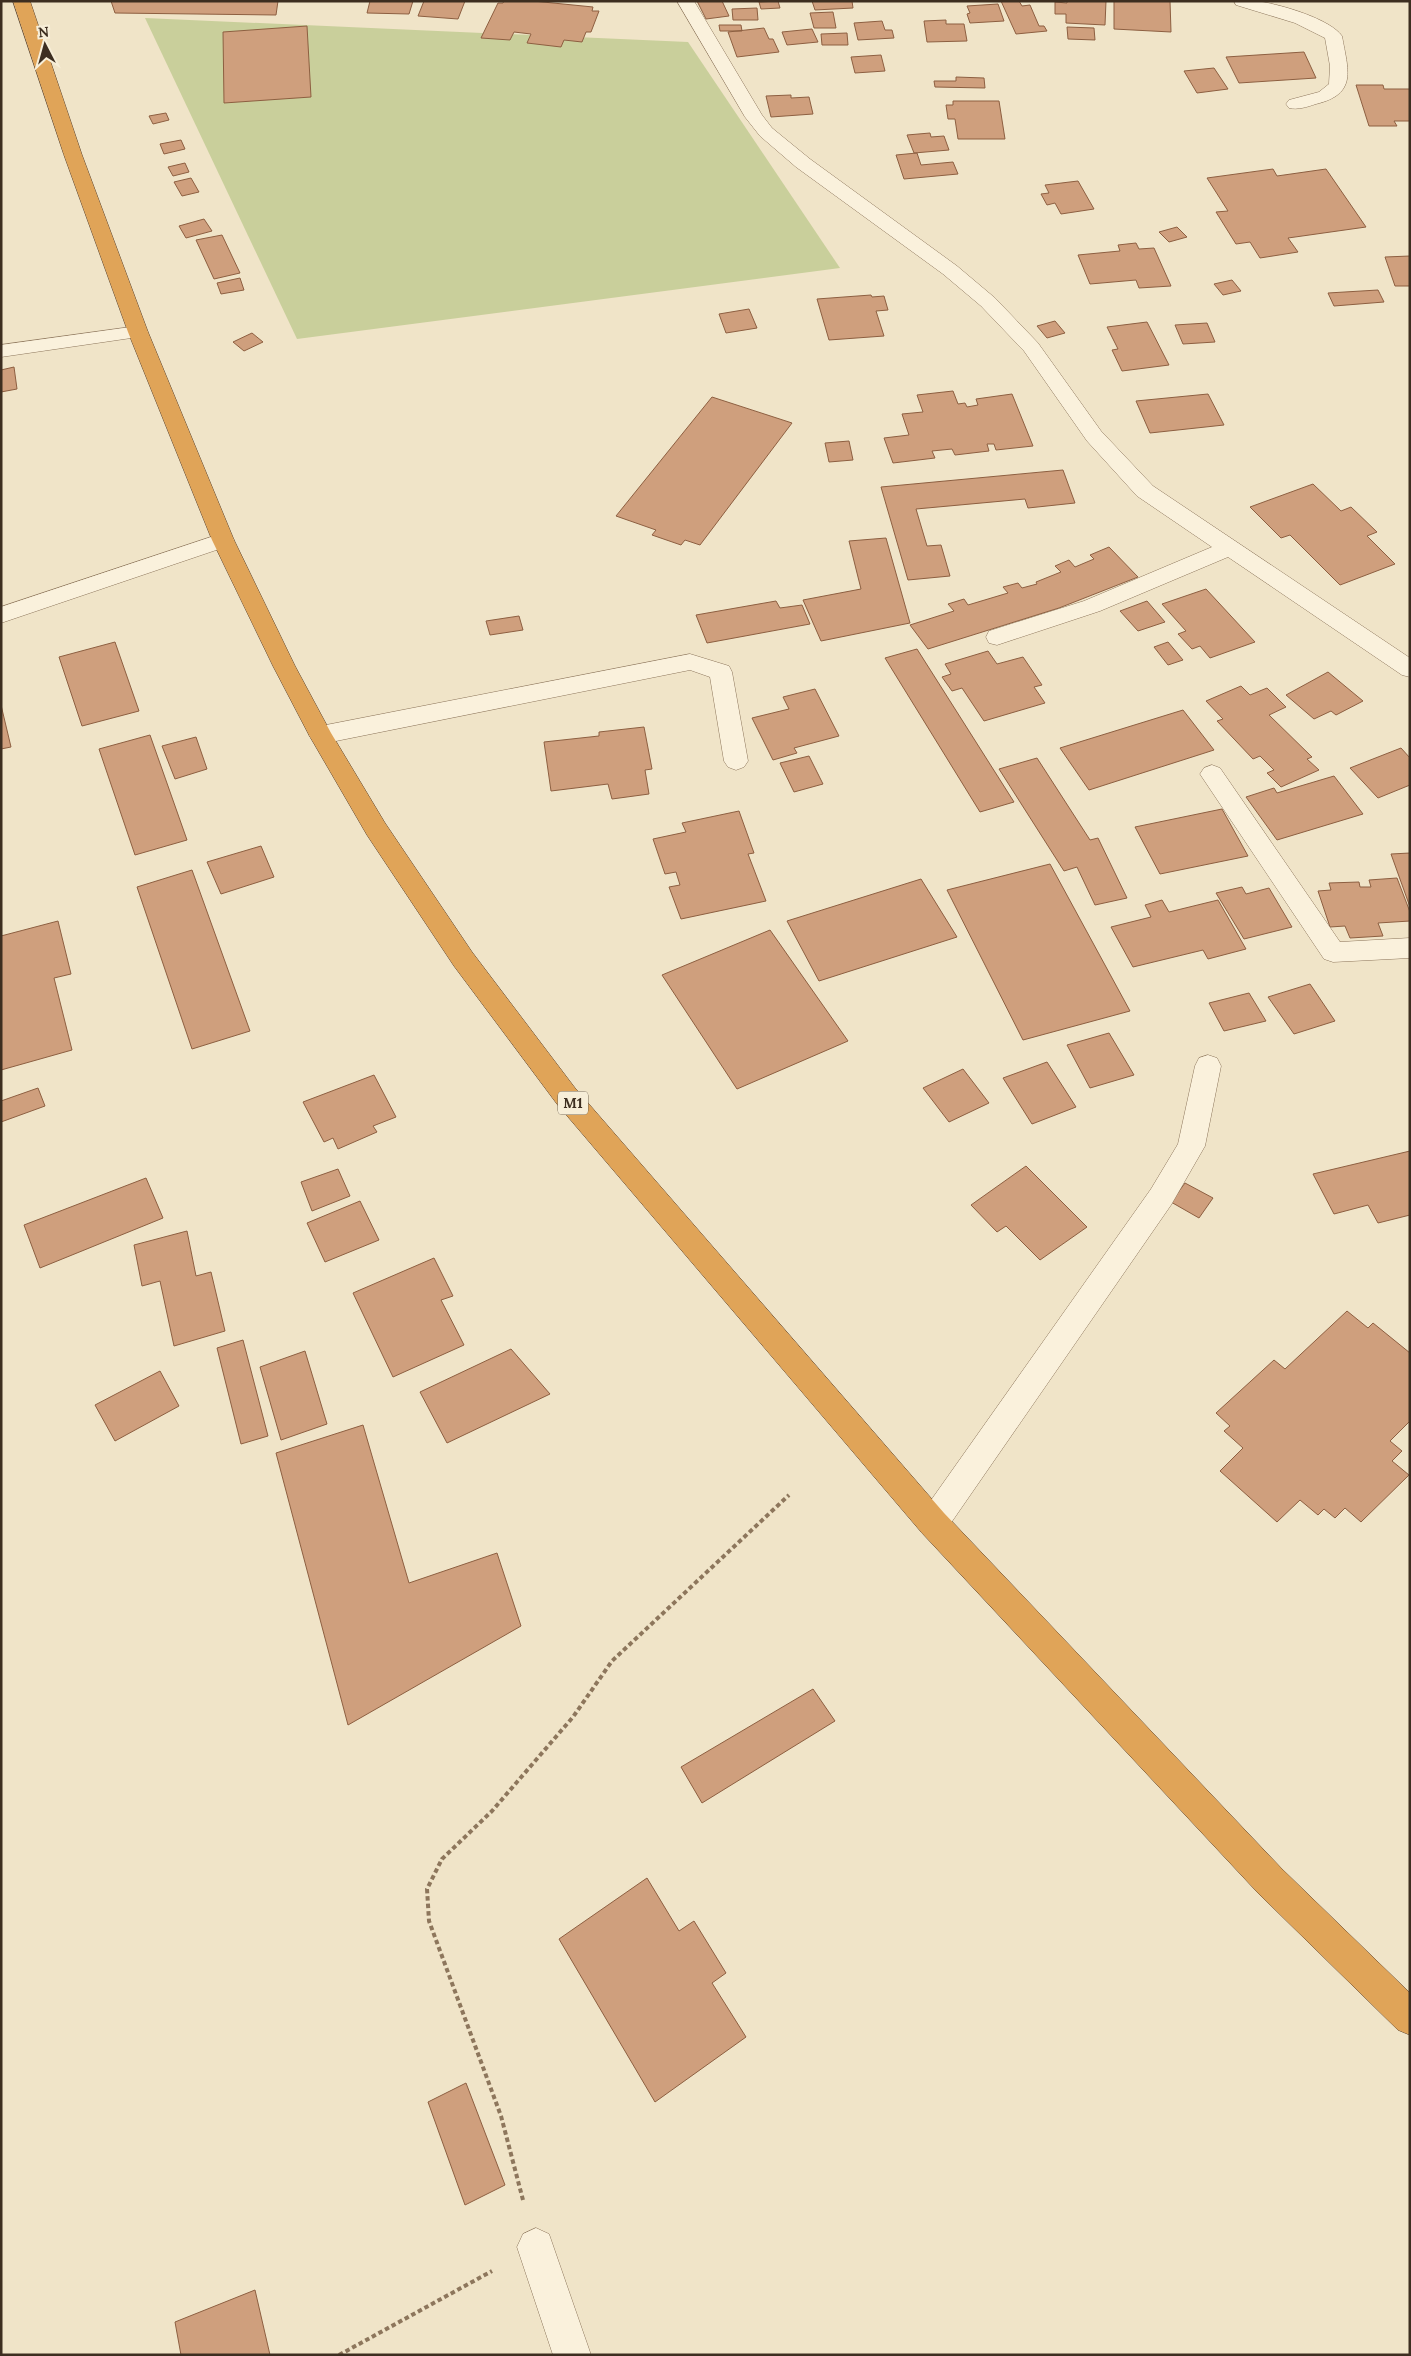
<svg xmlns="http://www.w3.org/2000/svg" width="1411" height="2356" viewBox="0 0 1411 2356" font-family="Lora,serif">
	<style>
		.green { fill: #c9cf9b }
		.building { fill: #cf9f7d; stroke: #8d5f41 }
		.lines { fill: none; stroke-linecap: round; stroke-linejoin: round }
		.minor-casing { stroke: #8d765c; stroke-width: 1 }
		.highway-casing { stroke: #5b4430; stroke-width: 1 }
		.path { stroke: #8d765c; stroke-width: 4; stroke-dasharray: 4.5 3; stroke-linecap: butt }
		.minor { fill: #faf1dc; fill-rule: evenodd }
		.highway { fill: #e0a458; fill-rule: evenodd }
		.labels { text-anchor: middle; stroke-width: 4.5; stroke-linejoin: round; paint-order: stroke }
		.shield { fill: #f7eed8; stroke: #756857; stroke-width: 1 }
		.shield-label { font-size: 14px; font-weight: bold; fill: #3d2e20 }
	</style>
	<rect width="100%" height="100%" fill="#f0e4c8"/>
	<path class="green" d="M145,18L688,42L840,268L297,339Z"/>
	<path class="building" d="M111,1H278L276,15L115,13Z
		M370,1H413L409,14L367,13Z
		M424,1H465L458,19L418,16Z
		M504,1H533L593,7L592,11H599L591,32H586L582,42L564,40L561,47L527,43L531,34L514,32L510,40L481,38L498,3H503Z
		M697,1H722L729,16L706,19Z
		M778,1L780,8L761,9L759,2Z
		M812,1H852L853,8L815,10Z
		M1001,1H1019L1022,6L1030,5L1039,26H1044L1047,31L1016,34Z
		M1067,1H1106L1105,25L1066,23V14H1055V2L1067,3Z
		M1114,1H1170L1171,32L1114,29Z
		M998,4L1004,21L970,23L967,14L970,13L967,6Z
		M757,8L758,20H733L732,9Z
		M833,12L836,28H814L810,13Z
		M946,20V24H964L967,41L927,42L924,21Z
		M882,21L885,30H892L894,38L858,40L854,23Z
		M719,25H741L742,31H720Z
		M307,26L311,97L224,103L223,32Z
		M1067,27L1094,28L1095,40L1068,39Z
		M764,28L769,39H773L779,52L737,57L728,32Z
		M812,29L818,42L787,45L782,32Z
		M847,33L848,45H822L821,34Z
		M1304,52L1316,78L1239,83L1226,57Z
		M881,55L885,71L855,73L851,57Z
		M1214,68L1228,89L1197,93L1184,71Z
		M956,77L984,78L985,88L935,87L934,81H956Z
		M1356,85H1383L1384,89H1410V121H1394L1397,126H1369Z
		M791,95V98L809,97L813,114L771,117L766,96Z
		M953,101H999L1005,139H958L955,119H948L946,105H953Z
		M166,113L169,120L153,124L149,116Z
		M930,133L931,137L944,136L949,150L914,153L907,135Z
		M181,140L185,149L164,154L160,144Z
		M917,153L921,165L953,162L958,174L904,179L896,155Z
		M185,163L189,172L173,176L168,167Z
		M1273,169L1277,176L1326,169L1366,227L1288,238L1298,252L1260,258L1250,242L1236,244L1216,212L1228,211L1207,178Z
		M191,178L199,192L182,196L174,182Z
		M1078,181L1094,209L1061,214L1055,203L1047,205L1041,194L1049,193L1045,185Z
		M204,219L212,231L186,238L179,226Z
		M1177,227L1187,237L1169,242L1159,232Z
		M222,235L240,273L214,279L196,240Z
		M1136,243L1139,249L1154,248L1171,286L1139,288L1136,280L1090,284L1078,255L1120,251L1118,245Z
		M1410,256V286H1395L1385,257Z
		M240,278L244,290L221,294L217,283Z
		M1232,280L1241,291L1223,295L1214,284Z
		M1378,290L1384,302L1334,306L1328,293Z
		M871,295L872,297L884,296L888,310L876,311L884,336L829,340L817,299Z
		M749,309L757,328L726,333L719,314Z
		M1055,321L1065,333L1047,338L1037,326Z
		M1147,322L1169,365L1122,371L1112,350L1118,349L1107,327Z
		M1207,323L1215,342L1183,344L1175,325Z
		M252,333L263,342L244,351L233,342Z
		M14,367L17,389L1,392V370Z
		M953,391L958,404L965,403L967,407L978,405L976,399L1012,394L1033,446L996,450L994,444H987L989,451L955,455L952,449L932,451L935,458L893,463L884,438L909,435L902,414L923,412L917,395Z
		M1208,394L1224,425L1150,433L1136,401Z
		M712,397L792,423L700,545L685,540L681,545L652,535L656,530L616,516Z
		M849,441L853,460L829,462L825,443Z
		M1063,470L1075,503L1028,508L1025,499L916,509L927,546L941,545L950,576L908,580L881,487Z
		M1313,484L1341,511L1351,507L1377,532L1367,536L1395,564L1340,585L1290,535L1281,538L1250,507Z
		M886,538L910,623L821,641L803,600L861,589L849,541Z
		M1109,547L1138,577L1059,608L928,649L910,625L954,611L948,604L964,599L968,605L1008,593L1003,587L1018,583L1022,588L1037,584L1036,582L1061,572L1055,566L1069,560L1075,567L1094,559L1090,555Z
		M1206,589L1255,642L1210,658L1200,646L1192,649L1178,634L1186,631L1162,604Z
		M776,601L780,608L802,605L810,624L707,643L696,615Z
		M1147,601L1165,622L1138,631L1120,611Z
		M519,616L523,630L490,635L486,621Z
		M115,642L139,711L82,726L59,657Z
		M1168,642L1183,660L1168,665L1154,647Z
		M917,649L1014,802L980,812L885,658Z
		M988,651L997,664L1023,657L1042,685L1034,687L1045,703L984,721L962,688L952,691L942,677L951,674L945,664Z
		M1328,672L1363,701L1336,715L1331,711L1314,719L1286,695Z
		M1241,686L1250,695L1267,688L1286,707L1269,715L1312,757L1307,759L1319,770L1281,787L1267,773L1274,770L1260,756L1253,759L1217,721L1223,719L1206,701Z
		M815,689L839,736L794,748L797,753L773,760L752,718L789,709L783,697Z
		M1,705L11,747L1,749Z
		M1183,710L1214,750L1089,790L1060,748Z
		M644,727L652,769L645,770L649,794L612,799L608,784L551,791L544,742L599,736V732Z
		M150,735L187,840L135,855L99,749Z
		M196,737L207,769L175,779L162,746Z
		M1401,748L1410,758V785L1378,798L1350,768Z
		M809,756L823,784L794,792L780,763Z
		M1037,758L1090,840L1098,838L1127,898L1095,905L1077,867L1064,871L999,769Z
		M1334,776L1363,814L1277,840L1246,797L1274,788L1277,793Z
		M1222,809L1248,856L1160,874L1135,827Z
		M739,811L754,853L748,854L766,901L681,919L669,887L680,885L676,872L665,874L653,839L686,832L682,823Z
		M261,846L274,877L221,894L207,862Z
		M1410,853V907L1391,854Z
		M1050,864L1130,1011L1023,1040L947,890Z
		M192,870L250,1031L192,1049L137,887Z
		M1397,878L1410,912V921L1378,923L1383,936L1350,938L1345,926L1330,927L1318,891L1331,890L1329,883L1359,882L1360,887H1371L1369,880Z
		M921,879L957,937L819,981L787,921Z
		M1242,887L1246,894L1269,888L1292,927L1244,939L1216,893Z
		M1162,900L1169,912L1218,900L1246,949L1208,959L1203,950L1133,967L1111,927L1151,917L1145,905Z
		M58,921L71,974L54,978L72,1050L1,1070V936Z
		M770,930L848,1041L737,1089L662,975Z
		M1310,984L1335,1021L1294,1034L1268,997Z
		M1249,993L1266,1021L1224,1031L1209,1003Z
		M1109,1033L1134,1075L1090,1088L1067,1045Z
		M1047,1062L1076,1107L1032,1124L1003,1078Z
		M963,1069L989,1103L949,1122L923,1088Z
		M374,1075L396,1117L373,1126L377,1132L338,1149L333,1138L324,1142L303,1102Z
		M38,1088L45,1106L1,1122V1101Z
		M1410,1151V1215L1378,1223L1368,1205L1334,1214L1313,1174Z
		M1026,1166L1087,1227L1040,1260L1006,1226L997,1232L971,1205Z
		M338,1169L350,1196L312,1211L301,1182Z
		M146,1178L163,1218L40,1268L24,1225Z
		M1185,1183L1213,1198L1199,1218L1171,1202Z
		M360,1201L379,1240L325,1262L307,1223Z
		M187,1231L196,1276L211,1272L225,1331L174,1346L160,1281L142,1286L134,1245Z
		M434,1258L453,1296L441,1300L464,1345L393,1377L353,1293Z
		M1347,1311L1368,1328L1373,1323L1410,1353V1421L1390,1441L1402,1451L1392,1461L1409,1475L1361,1522L1345,1508L1335,1518L1324,1509L1318,1515L1300,1500L1277,1522L1220,1471L1243,1448L1224,1431L1230,1426L1216,1413L1274,1360L1285,1369Z
		M243,1340L268,1436L241,1444L217,1348Z
		M511,1349L550,1394L447,1443L420,1392Z
		M305,1351L327,1424L281,1440L260,1367Z
		M160,1371L179,1406L115,1441L95,1405Z
		M363,1425L409,1583L497,1553L521,1626L348,1725L276,1453Z
		M813,1689L835,1721L702,1803L681,1767Z
		M647,1878L679,1931L694,1921L726,1973L712,1983L746,2037L655,2102L559,1939Z
		M466,2083L505,2185L465,2205L428,2102Z
		M255,2290L270,2355H181L175,2322Z"/>
	<g class="lines">
		<defs>
			<path id="minor" d="M677,1H694L762,115L772,128L810,159L957,266L995,298L1038,343L1101,431L1153,486L1410,658V677L1402,675L1228,557L1100,611L997,645L989,643L986,637L989,631L1084,601L1212,547L1137,496L1087,441L1024,351L981,306L943,274L796,167L760,136L745,117Z
				M1234,1C1243,1 1253,0 1262,2C1282,5 1330,19 1342,36C1348,70 1358,94 1316,104C1307,107 1298,110 1289,108L1286,104L1289,100L1319,92L1329,84L1330,66L1325,38L1295,23L1236,5Z
				M138,326L145,328L148,332L145,336L1,357V345Z
				M223,533L231,535L234,540L231,545L1,623V607Z
				M690,654L729,666L732,672L748,761L744,767L736,770L728,767L724,761L710,677L690,670L321,744L313,741L309,735L313,729L321,726Z
				M1212,765L1220,768L1340,942L1410,938V958L1333,962L1324,959L1204,780L1200,774L1204,768Z
				M1208,1055L1217,1058L1221,1066L1205,1146L1171,1205L944,1533L933,1537L922,1533L918,1523L922,1513L1151,1189L1178,1144L1195,1066L1199,1058Z
				M536,2228L549,2234L591,2355H553L517,2247L523,2234Z"/>
			<path id="highway" d="M13,1H30L82,155L148,332L234,540L295,666L331,733L385,823L472,952L575,1088L944,1513L1282,1869L1410,1993V2035L1398,2030L1258,1893L922,1533L557,1104L454,966L367,835L309,735L273,666L212,540L128,332L64,155Z"/>
		</defs>
		<use href="#minor" class="minor-casing"/>
		<use href="#highway" class="highway-casing"/>
		<path class="path" d="M523,2200L501,2116L429,1921L427,1889L442,1859L492,1811L573,1717L612,1661L789,1495
			M339,2355L492,2271"/>
		<use href="#minor" class="minor"/>
		<use href="#highway" class="highway"/>
	</g>
	<g class="labels">
		<rect class="shield" x="558" y="1091.5" width="30" height="23" rx="4"/>
		<g class="shield-label">
			<text x="573" y="1108">M1</text>
		</g>
	</g>
	<rect width="1411" height="2356" fill="none" stroke="#3d2e20" stroke-width="5"/>
	<g transform="translate(45 45) rotate(354)" stroke="#f7eed8" stroke-width="4" paint-order="stroke">
	<path d="M0-4L9 19L0 12L-9 19Z" fill="#3d2e20"/>
	<text y="-8" font-size="14" font-weight="bold" text-anchor="middle" fill="#3d2e20">N</text>
	</g>
</svg>
